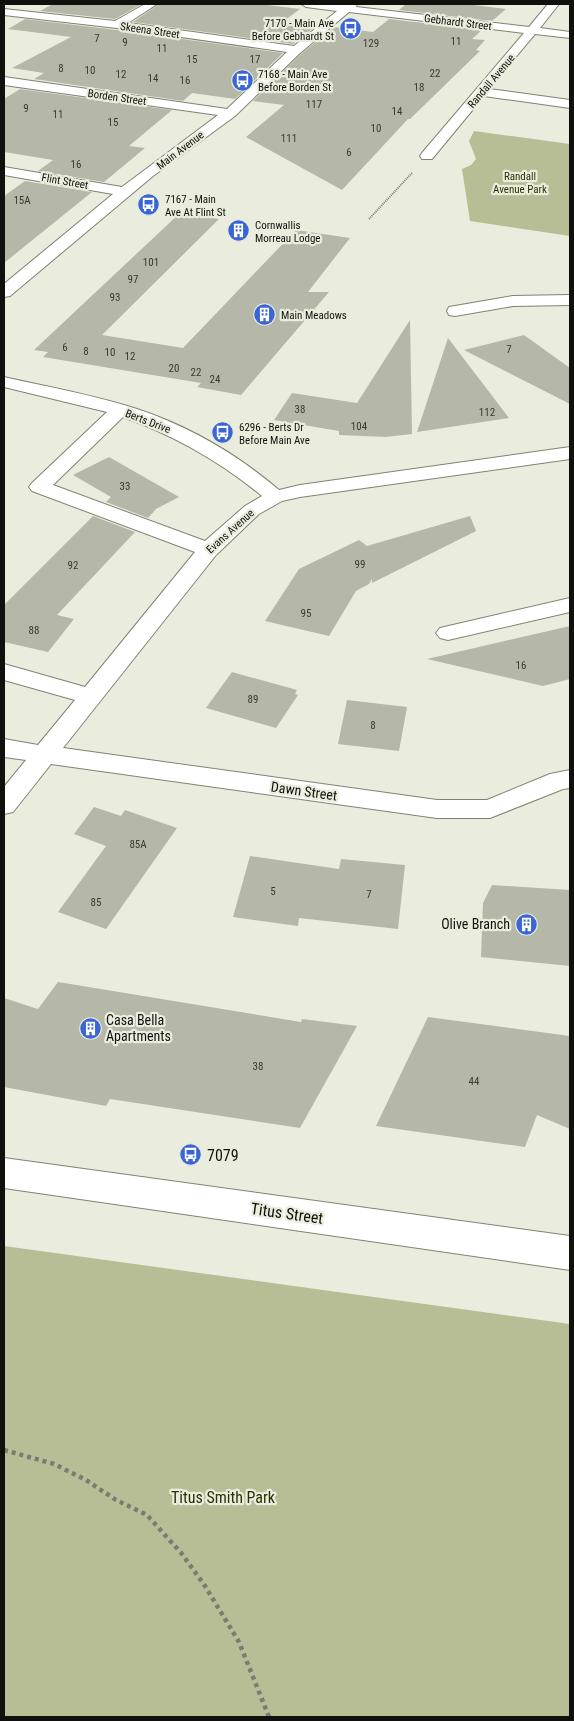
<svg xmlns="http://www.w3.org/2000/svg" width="574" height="1721" viewBox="0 0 574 1721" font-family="'Roboto Condensed',sans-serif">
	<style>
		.green { fill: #b7be95 }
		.building { fill: #b5b7a8 }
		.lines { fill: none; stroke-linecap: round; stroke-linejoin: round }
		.minor-casing { stroke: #808274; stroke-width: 2 }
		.major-casing { stroke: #808274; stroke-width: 2 }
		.path-far1 { stroke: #7a7c72; stroke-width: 2; stroke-dasharray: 1 1; stroke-linecap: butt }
		.path { stroke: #7a7c72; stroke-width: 4.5; stroke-dasharray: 4 4; stroke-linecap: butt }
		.minor { fill: #fff; fill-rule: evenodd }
		.major { fill: #fff; fill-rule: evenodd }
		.labels { text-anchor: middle; stroke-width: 4.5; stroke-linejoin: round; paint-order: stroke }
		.far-street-label { font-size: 11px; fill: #10110c; stroke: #eaeddd }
		.far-poi-label { font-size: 11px; fill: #10110c; stroke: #eaeddd; text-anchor: start }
		.number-label { font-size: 11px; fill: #393a33 }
		.far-park-label { font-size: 11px; fill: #2c3003; stroke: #eaeddd }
		.street-label { font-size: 14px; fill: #10110c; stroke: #eaeddd }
		.poi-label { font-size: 14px; fill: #10110c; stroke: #eaeddd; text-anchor: end }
		.near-poi-label { font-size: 16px; fill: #10110c; stroke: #eaeddd; text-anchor: start }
		.near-street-label { font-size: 16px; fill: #10110c; stroke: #eaeddd }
		.near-park-label { font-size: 16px; fill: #2c3003; stroke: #eaeddd }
	</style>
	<rect width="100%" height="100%" fill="#eaeddd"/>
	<path class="green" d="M474,131L570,144V236L470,221L462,169L471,165L476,159L469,141Z
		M4,1246L570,1324V1717H4Z"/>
	<path class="building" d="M53,4H142L115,19L40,11Z
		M159,4H259L300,9L284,21L317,25L293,44L133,22Z
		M406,4H466L506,9L492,21L399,10Z
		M25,19L117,30L283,53L235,99L192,93L183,101L34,79L44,73L12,68L71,37L8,29Z
		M389,19L482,30L472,39L485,40L476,50L480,51L410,119H408L342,190L246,137L284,105L253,101L301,54L334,27L373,32Z
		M20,89L172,110L129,146L145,148L104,182L38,171L53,160L4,152V99Z
		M25,181L92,192L4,263V196Z
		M180,213L219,219L102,335L183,348L296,230L350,238L308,292H329L241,395L197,387L201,383L43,357L48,352L34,350Z
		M410,320L412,434L386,437L339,435V431L274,420L292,393L357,403Z
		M524,335L570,368V404L464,350Z
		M448,338L509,418L417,432Z
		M109,457L179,497L156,509L148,518L106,502L111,497L73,475Z
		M93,516L135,532L57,615L74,619L48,652L4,642V605Z
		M470,516L476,531L372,583V579L369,584L356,591L329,636L265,621L299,569L359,540L367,546Z
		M570,626V679L543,686L427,659Z
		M232,672L297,690L295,694L298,695L276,728L206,708Z
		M347,700L407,707L399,751L338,744Z
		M94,807L121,816L125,810L177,828L106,929L58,912L106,846L74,834Z
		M250,856L339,869L341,859L405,865L398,929L299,918L298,926L233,917Z
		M492,885L570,890V966L481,957L483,903Z
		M58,982L301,1022L302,1019L357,1026L300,1128L110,1099L106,1106L4,1087V998L38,1009Z
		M428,1017L570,1036V1129L537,1115L525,1147L376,1126Z"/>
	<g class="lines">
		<defs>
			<path id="minor" d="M145,4H157L128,23L294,46L337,11L306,7L301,4H357L356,7L529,27L548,4H559L540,28L570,32V38L535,34L489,89L570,100V108L484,96L432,159H422L420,156L422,153L524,33L349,12L300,53L235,116L153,176L10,296L4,297V284L113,194L4,175V167L122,187L218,115L4,85V77L227,109L287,52L117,28L4,15V9L115,21Z
				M570,295V305L513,306L455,316L449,315L447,311L449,307L455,306L513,296Z
				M4,377C48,387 94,395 137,409C189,426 238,455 279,490L300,485L570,447V459L300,497L282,501L259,514L216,555L63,748L437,800H487L550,774L570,770V788L563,789L490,818H437L51,764L13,812L4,814V787L26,760L4,757V739L38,745L75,700L4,680V664L85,687L195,552L32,491L29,487L32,483L107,412L4,387ZM123,417C173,435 221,462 262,496L245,506L205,541L53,485Z
				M570,598V612L448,640L440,638L436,633L440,628Z"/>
			<path id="major" d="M4,1158L570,1236V1270L4,1188Z"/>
		</defs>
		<use href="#minor" class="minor-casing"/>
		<use href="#major" class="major-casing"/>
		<path class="path-far1" d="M369,219L412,173"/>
		<path class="path" d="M4,1450L54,1464L86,1480L116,1500L147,1515L182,1554L205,1586L239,1642L269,1717"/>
		<use href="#minor" class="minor"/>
		<use href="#major" class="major"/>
	</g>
	<defs>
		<symbol id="bus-disc" viewBox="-11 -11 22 22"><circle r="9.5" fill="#3965d5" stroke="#eaeddd"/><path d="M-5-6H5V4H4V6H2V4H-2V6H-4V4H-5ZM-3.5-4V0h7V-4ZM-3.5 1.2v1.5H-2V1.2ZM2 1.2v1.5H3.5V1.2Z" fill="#fff"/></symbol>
		<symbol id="building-disc" viewBox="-11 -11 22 22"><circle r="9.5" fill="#3965d5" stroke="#eaeddd"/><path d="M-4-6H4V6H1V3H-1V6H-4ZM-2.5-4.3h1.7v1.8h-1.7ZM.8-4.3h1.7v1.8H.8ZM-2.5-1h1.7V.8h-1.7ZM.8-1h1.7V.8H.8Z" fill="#fff"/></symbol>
	</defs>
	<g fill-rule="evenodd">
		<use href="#bus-disc" x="338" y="16" width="25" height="25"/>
		<use href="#bus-disc" x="230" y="68" width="25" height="25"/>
		<use href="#bus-disc" x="136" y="192" width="25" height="25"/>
		<use href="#building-disc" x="226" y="218" width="25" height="25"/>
		<use href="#building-disc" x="252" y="302" width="25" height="25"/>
		<use href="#bus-disc" x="210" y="420" width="25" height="25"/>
		<use href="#building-disc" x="514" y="912" width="25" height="25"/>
		<use href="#building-disc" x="78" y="1016" width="25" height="25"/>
		<use href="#bus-disc" x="178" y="1142" width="25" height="25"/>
	</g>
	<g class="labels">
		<g class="far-street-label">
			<text transform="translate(458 22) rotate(7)" y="4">Gebhardt Street</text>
			<text transform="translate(150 30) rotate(8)" y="4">Skeena Street</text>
			<text transform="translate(491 81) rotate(-50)" y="4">Randall Avenue</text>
			<text transform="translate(117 97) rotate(8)" y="4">Borden Street</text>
			<text transform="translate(180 150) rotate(-37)" y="4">Main Avenue</text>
			<text transform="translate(65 181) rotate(10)" y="4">Flint Street</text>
			<text transform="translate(148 421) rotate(21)" y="4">Berts Drive</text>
			<text transform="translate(230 531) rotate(-42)" y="4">Evans Avenue</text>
		</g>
		<g class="far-poi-label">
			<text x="334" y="27" text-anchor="end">7170 - Main Ave<tspan x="334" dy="13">Before Gebhardt St</tspan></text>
			<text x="258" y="78">7168 - Main Ave<tspan x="258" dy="13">Before Borden St</tspan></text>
			<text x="165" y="203">7167 - Main<tspan x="165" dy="13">Ave At Flint St</tspan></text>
			<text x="255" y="229">Cornwallis<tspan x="255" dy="13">Morreau Lodge</tspan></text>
			<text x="281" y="319">Main Meadows</text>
			<text x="239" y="431">6296 - Berts Dr<tspan x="239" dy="13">Before Main Ave</tspan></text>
		</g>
		<g class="number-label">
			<text x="97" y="42">7</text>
			<text x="456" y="45">11</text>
			<text x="125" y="46">9</text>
			<text x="371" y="47">129</text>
			<text x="162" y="52">11</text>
			<text x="192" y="63">15</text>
			<text x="255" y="63">17</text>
			<text x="61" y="72">8</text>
			<text x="90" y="74">10</text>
			<text x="435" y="77">22</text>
			<text x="121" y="78">12</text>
			<text x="153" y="82">14</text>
			<text x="185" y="84">16</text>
			<text x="419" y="91">18</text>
			<text x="314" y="108">117</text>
			<text x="26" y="112">9</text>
			<text x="397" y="115">14</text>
			<text x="58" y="118">11</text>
			<text x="113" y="126">15</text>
			<text x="376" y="132">10</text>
			<text x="289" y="142">111</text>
			<text x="349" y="156">6</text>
			<text x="76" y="168">16</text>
			<text x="22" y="204">15A</text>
			<text x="151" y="266">101</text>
			<text x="133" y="283">97</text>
			<text x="115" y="301">93</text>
			<text x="65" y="351">6</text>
			<text x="509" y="353">7</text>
			<text x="86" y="355">8</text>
			<text x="110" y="356">10</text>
			<text x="130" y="360">12</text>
			<text x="174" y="372">20</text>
			<text x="196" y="376">22</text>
			<text x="215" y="383">24</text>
			<text x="300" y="413">38</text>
			<text x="487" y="416">112</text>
			<text x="359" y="430">104</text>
			<text x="125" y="490">33</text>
			<text x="360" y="568">99</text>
			<text x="73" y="569">92</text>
			<text x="306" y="617">95</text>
			<text x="34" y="634">88</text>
			<text x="521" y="669">16</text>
			<text x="253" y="703">89</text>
			<text x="373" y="729">8</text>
			<text x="138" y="848">85A</text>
			<text x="273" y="895">5</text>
			<text x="369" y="898">7</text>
			<text x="96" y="906">85</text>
			<text x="258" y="1070">38</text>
			<text x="474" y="1085">44</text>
		</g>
		<g class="far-park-label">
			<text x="520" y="180">Randall<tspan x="520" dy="13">Avenue Park</tspan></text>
		</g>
		<g class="street-label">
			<text transform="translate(304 791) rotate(8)" y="5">Dawn Street</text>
		</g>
		<g class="poi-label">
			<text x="510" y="929">Olive Branch</text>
			<text x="106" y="1025" text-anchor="start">Casa Bella<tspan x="106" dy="16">Apartments</tspan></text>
		</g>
		<g class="near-poi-label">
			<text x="207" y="1161">7079</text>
		</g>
		<g class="near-street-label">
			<text transform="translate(287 1213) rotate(8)" y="6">Titus Street</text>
		</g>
		<g class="near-park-label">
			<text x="223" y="1503">Titus Smith Park</text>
		</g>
	</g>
	<rect width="574" height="1721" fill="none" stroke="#10110c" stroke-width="10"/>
</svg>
